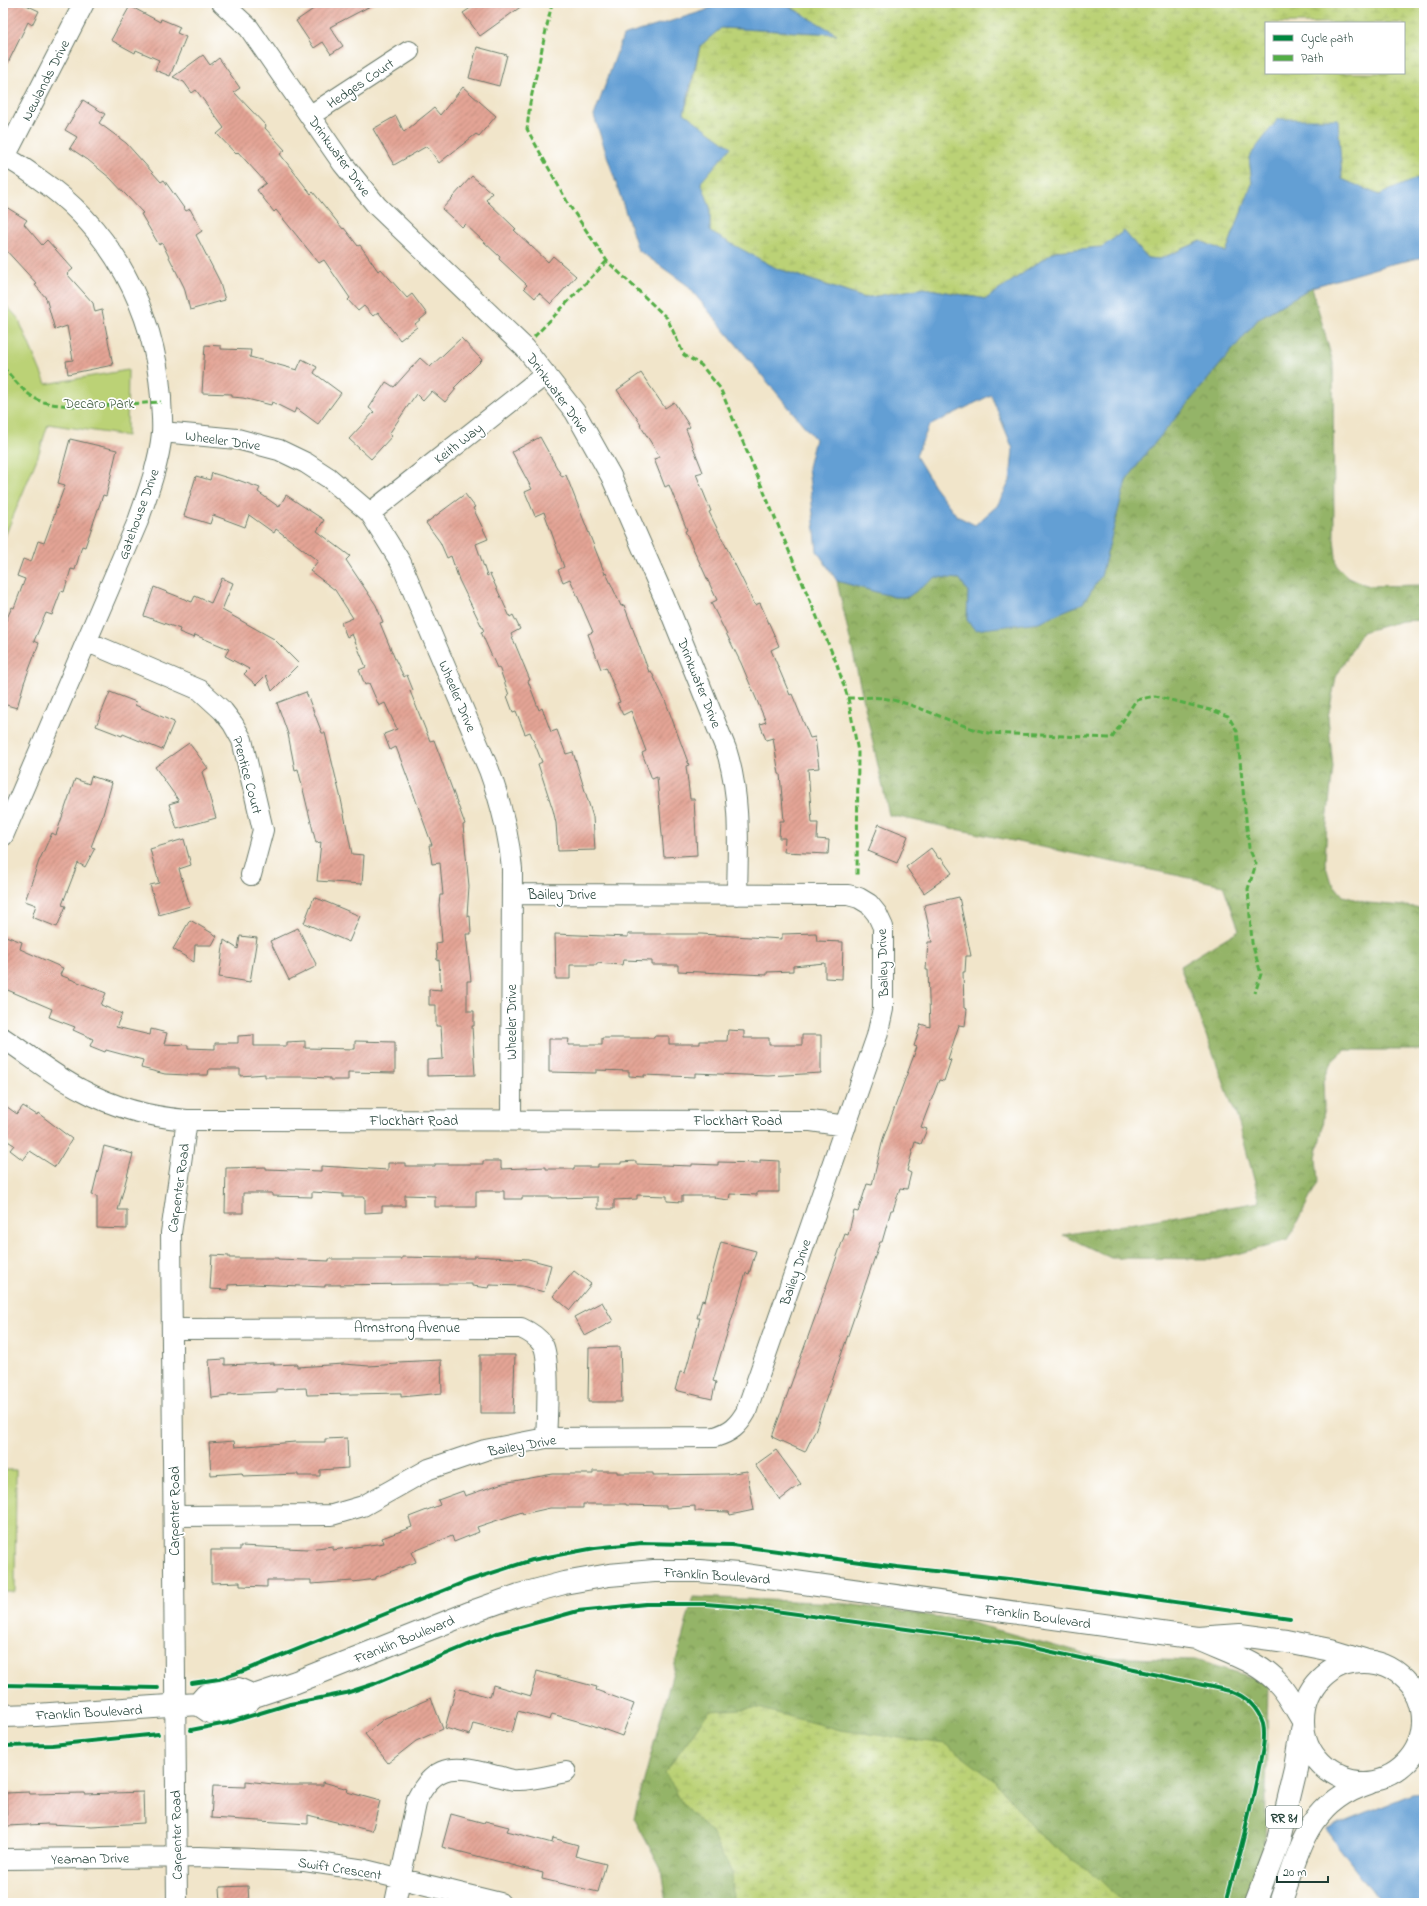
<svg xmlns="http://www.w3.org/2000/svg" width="1427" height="1906" viewBox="0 0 1427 1906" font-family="'Indie Flower',sans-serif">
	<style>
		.green { fill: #bbd276; stroke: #6d8855 }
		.forest { fill: url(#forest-crowns); stroke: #5a784e }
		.wetland { fill: url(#wetland-marsh); stroke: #6d8855; fill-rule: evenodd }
		.water { fill: #649fd4; stroke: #426e84; fill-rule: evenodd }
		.building { fill: url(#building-hatch) }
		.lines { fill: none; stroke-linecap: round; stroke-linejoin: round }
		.minor-casing { stroke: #687868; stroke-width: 22 }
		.secondary-casing { stroke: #687868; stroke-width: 24 }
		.primary-casing { stroke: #687868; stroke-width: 24 }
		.minor { stroke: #fff; stroke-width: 20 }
		.secondary { stroke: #fff; stroke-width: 22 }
		.primary { stroke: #fff; stroke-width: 22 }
		.quiet { stroke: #52ad45; stroke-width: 3; stroke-dasharray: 6 3; stroke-linecap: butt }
		.cycleway-casing { stroke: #fff; stroke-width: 6 }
		.cycleway { stroke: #00873e; stroke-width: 4 }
		.labels { text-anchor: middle; stroke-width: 3.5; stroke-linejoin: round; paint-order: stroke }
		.shield { fill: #fff; stroke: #627771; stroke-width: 1 }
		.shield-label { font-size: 13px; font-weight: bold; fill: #1f3d34 }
		.street-label { font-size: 14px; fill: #1f3d34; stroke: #fff }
		.park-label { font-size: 14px; fill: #466244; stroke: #fff }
	</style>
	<defs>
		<pattern id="forest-crowns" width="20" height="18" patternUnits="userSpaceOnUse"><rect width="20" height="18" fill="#94b467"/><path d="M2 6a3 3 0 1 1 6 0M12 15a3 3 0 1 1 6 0" fill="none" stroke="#789456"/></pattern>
		<pattern id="wetland-marsh" width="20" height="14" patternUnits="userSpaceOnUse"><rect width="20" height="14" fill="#bbd276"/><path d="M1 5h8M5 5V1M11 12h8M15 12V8" fill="none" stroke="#a0b567"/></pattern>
		<pattern id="building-hatch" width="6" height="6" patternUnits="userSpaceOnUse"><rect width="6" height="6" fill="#e4a495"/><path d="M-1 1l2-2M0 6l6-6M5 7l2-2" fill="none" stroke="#b8877a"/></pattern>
	</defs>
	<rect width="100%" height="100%" fill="#fff"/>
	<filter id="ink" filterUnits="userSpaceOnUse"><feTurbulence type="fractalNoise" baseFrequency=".025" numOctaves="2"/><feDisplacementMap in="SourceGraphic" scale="8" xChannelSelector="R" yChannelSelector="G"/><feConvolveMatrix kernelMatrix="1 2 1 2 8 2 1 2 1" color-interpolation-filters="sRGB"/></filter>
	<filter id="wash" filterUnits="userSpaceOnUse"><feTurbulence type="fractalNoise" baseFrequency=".012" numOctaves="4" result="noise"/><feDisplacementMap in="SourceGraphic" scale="16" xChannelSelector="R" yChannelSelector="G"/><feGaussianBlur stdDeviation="0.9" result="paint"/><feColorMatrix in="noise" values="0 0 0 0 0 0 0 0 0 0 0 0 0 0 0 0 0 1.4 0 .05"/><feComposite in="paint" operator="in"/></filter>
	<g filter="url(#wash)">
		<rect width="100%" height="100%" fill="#f1e5ca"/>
		<path class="green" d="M3,302L18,318L46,384L128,370L127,436L48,424L38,456L3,541Z
			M3,1470H16L15,1592H3Z"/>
		<path class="forest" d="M1312,287L1333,363L1334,538L1337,566L1348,577L1368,586L1424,585V620L1401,621L1362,632L1336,677L1328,717L1333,767L1327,822L1325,863L1330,880L1343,896L1368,903L1416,907L1424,910V1050H1345L1333,1060L1323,1081L1324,1106L1322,1130L1316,1157L1318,1182L1288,1240L1218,1259L1111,1258L1063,1235L1260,1202L1239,1123L1180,966L1239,930L1223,885L889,815L837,581L894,597H908L935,577L960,579L968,592L967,620L1101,576L1126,481L1148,451L1259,318Z
			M693,1597L840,1603L961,1620L1095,1657L1195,1660L1268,1682L1264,1903H666L661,1869L634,1818Z"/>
		<path class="wetland" d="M784,3H1424V178L1379,195L1342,179L1337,119L1249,157L1252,184L1226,252L1201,241L1160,259L1147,258L1124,231L1102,247L1055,251L986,299L924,288L865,298L776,268L710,233V207L701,182L684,113L691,89L700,46L721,28L836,34ZM1266,23H1404V73H1266Z
			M758,1708L840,1730L946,1744L996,1782L1042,1838L1096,1876L1124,1903H733L732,1873L711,1833L682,1803L665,1772L709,1711Z"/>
		<path class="water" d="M719,3H783L837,34L721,28L700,46L684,113L731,147L701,182L710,207V232L776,268L864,298L924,288L986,299L1055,251L1102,247L1124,231L1147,258L1160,259L1201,241L1226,252L1252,184L1249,157L1278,119H1338L1342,179L1379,195L1424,175V257L1387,265L1312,287L1259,318L1148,451L1126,481L1101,576L1083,603L1039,622L975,630L967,620L968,592L960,579L936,577L908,597H894L837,581L817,551L808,467L815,439L687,285L638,250L594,116L623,36L704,11ZM991,395L1013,449L1010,481L997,506L975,525L957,516L934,486L916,456L929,426Z
			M1424,1793V1903L1380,1901L1325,1829L1412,1794Z"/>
		<g id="blocks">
			<path class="building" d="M3,3H22L39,11L32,25L28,22L3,73Z
				M322,3H376L330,27L343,46L331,54L323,42L314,48L296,21Z
				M478,3H526L480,36L463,13Z
				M130,6L160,22L161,19L180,27L177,33L186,37L170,76L155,70L159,60L136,50L135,53L111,40Z
				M477,47L507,55L499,86L469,78Z
				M203,55L210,65L219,58L240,88L234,92L266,126L265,128L285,150L280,154L311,194L313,192L343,229L344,228L358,246L360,245L378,271L381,269L407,298L412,294L427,314L415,324L417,327L400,340L378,312L373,316L364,306L358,311L348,300L350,298L324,260L319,263L276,210L274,212L257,190L266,183L238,152L236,154L217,134L224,128L196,90L192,93L184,82L173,77Z
				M463,87L496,116L479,136L476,134L439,163L427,146L394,165L373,129L396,116L404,132L434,108L440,115Z
				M83,100L105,114L99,123L126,143L161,182L164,180L186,211L190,209L202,231L196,235L219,280L225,300L190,310L184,287L162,243L159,245L141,214L143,213L110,178L88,160L70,148L77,137L65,130Z
				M472,176L492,193L486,200L516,229L514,230L548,262L553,256L576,276L551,304L539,293L535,298L524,288L527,285L499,259L500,257L465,224L462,227L442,209Z
				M3,205L27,220L24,224L42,245L47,240L73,269L67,274L93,303L95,312L102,310L113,365L68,374L66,361L73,360L67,326L55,330L46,298L35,285L37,284L3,247Z
				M461,338L482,360L454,388L456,389L445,402L432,391L423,401L416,394L389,434L392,436L371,459L349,439L374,412L369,408L386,382L394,387L420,358L430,367Z
				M205,345L221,346V349L251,350L250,357L297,370L302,359L317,367L314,373L341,393L318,424L296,408L294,413L272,402L271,405L243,398L232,397V394L202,393Z
				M641,373L665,408L674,402L690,427L686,429L703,472L696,474L711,511L709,512L755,605L760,603L779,646L771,650L790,695L792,694L810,738L815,737L819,768L808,769L812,823H818L817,839L829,840L828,854L784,852L785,838H779L780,821H784L780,774H779L773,738L766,740L760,724L766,722L741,663L711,603L717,600L685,531L687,530L669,485L665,487L654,459L660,457L640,425L641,424L617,390Z
				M540,437L562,477L566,475L605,574L606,573L621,606L624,605L649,672L651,671L665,700L689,765L686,766L690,799H694L697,855L664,857L657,777L652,779L642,753L646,751L631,711L623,715L617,703L620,702L606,667L601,669L588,634L593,632L570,579L563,582L558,570L564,567L544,512L535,516L525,492L532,489L512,452Z
				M70,439L117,450L106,496L103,495L85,547L82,546L75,570L71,569L64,592L61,591L52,615L46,613L34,641L39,643L24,683L17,708L3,704V627L12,607L14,608L25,579L17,576L23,559L31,562L38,541L44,543L65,485L58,483Z
				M212,473L238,481V480L260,488L258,492L279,507L286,495L324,520L317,531L350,556L346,560L376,605L383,622L380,623L395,659L404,677L407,675L413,690L410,691L430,741L434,740L465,824L463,825L469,886L467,916L470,915L471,934H466L471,981H467V1011H474V1026H472L475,1075L427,1076V1060L443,1059L441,1026H436V1005H429V989L441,990L439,960L437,961L436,943L442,942L439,905L440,895H443L440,863L432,864L429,845H432L414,795L396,747L390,750L384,734L397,729L385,703L379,706L369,683L365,685L359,670L366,667L352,634L347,637L341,623L353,618L335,590L310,571L318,561L276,529L274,533L249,515L245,527L213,515L210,524L184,516L196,476L210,480Z
				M465,494L475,507L473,508L488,539L476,544L487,576L490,574L510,617L513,615L520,629L511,634L530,680L528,681L539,710L542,708L551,732L557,730L566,754L573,752L593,817L595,850L558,851L556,823L553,810L538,764L542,762L530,732L525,734L516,711L513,712L507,696L509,695L499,667L497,668L481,632L484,631L459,580L451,556L447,558L440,542L426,523Z
				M222,578L233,583L222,610L274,639L299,664L272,691L266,675L256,685L244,674L249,669L225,656L229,649L195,635L194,638L179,632L180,629L144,616L154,587L192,602L195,596L211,603Z
				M110,692L136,702L135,705L174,722L162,750L123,734L122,736L96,726Z
				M306,692L322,733H325L341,799L352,854L364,855L362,884L317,881L321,842L316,843L298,769L295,770L288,734L277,703Z
				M189,743L208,768L202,772L216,818L177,829L169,804L179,801L155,767Z
				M91,776L112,783L102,818L91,847L95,848L85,867L78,863L62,905L66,906L57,927L32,917L36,905L25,901L39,861L52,833L56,835L75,779L89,784Z
				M879,824L908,836L897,863L868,851Z
				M184,839L191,865L179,869L190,906L159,915L150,885L159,883L150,849Z
				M931,848L939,859L941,858L952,873L924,893L906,867Z
				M314,897L360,916L349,942L304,923Z
				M959,897L971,956H966L965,972H963L964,1008L967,1009L965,1026L959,1025L948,1059L951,1060L944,1081L939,1080L921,1127L927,1129L921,1144L915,1142L907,1171L911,1173L907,1189L900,1188L893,1210H891L882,1242H880L815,1431L805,1452L772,1437L845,1234L848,1235L854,1211L858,1212L867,1184L872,1185L883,1139L917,1047L914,1046L921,1024L930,1027L928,970H926L928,942H932L924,905Z
				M190,920L217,936L212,945H195L194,962L173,949Z
				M298,928L317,966L289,980L270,941Z
				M816,933L817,941L843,942L842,979L825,978V963L793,966V971L767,972V975L678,971V965H652V961L623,960L622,965L597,963V965H570V979H556L555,934L628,937V934H701L782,939V934Z
				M3,935L22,942L20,949L63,968L60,975L106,993L101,1005L122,1014L116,1027L150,1035L151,1029L167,1033L164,1044L188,1045V1048L215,1049V1043H238V1036L254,1035V1046H287V1042L305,1041V1048L355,1049V1041L395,1042V1073L348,1072V1080H330V1078L308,1077H265V1074L240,1076V1069H209L208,1075H187L165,1074L141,1068L143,1060L106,1050L105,1052L90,1046L93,1039L73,1030L75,1027L49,1017L52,1009L3,988Z
				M240,936L257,938L250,982L219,977L224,940L238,949Z
				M728,1030L744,1031V1038H769V1045H802V1035H821V1073L768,1076L695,1073V1077L644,1075V1077L629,1076V1071L596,1070V1073L549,1072V1039H569L568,1045H602V1038H654V1036H669V1044H700V1041H727Z
				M3,1104L17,1114L23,1106L37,1115L38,1113L72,1139L55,1167L30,1151L23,1160L10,1150L14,1145L3,1138Z
				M104,1146L133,1154L118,1210H127V1229L97,1228V1196L92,1195Z
				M760,1160L779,1161V1192H757V1195L730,1194L729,1200L714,1198L715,1196H682V1202L667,1201V1196L637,1195V1199L614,1200V1209H598V1197L552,1198V1197H522V1199H504V1191H476V1207H435V1196L405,1195V1206H382V1212L365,1213V1197H343V1194L312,1192V1197L272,1196V1193H243V1213H225L226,1168L266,1167V1169L321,1171V1166L388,1170V1163H405V1166H435V1164H483V1161H501V1169L546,1167V1169H574V1167H598V1164H621V1162L636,1161V1164L692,1166V1164L718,1165V1162L760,1163Z
				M721,1242L756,1251L749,1274L746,1273L722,1350L713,1381L716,1382L712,1399L675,1390L680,1372L685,1373L700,1318H697L702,1300L705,1301Z
				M212,1255L229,1256V1258H278V1259L329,1261V1259H402V1257L451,1258H474V1256L528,1259L551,1265L544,1292L522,1286L490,1285L489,1288L472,1286V1284H422L325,1285V1287L252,1284L228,1285V1290L210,1289Z
				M574,1271L591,1284L570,1310L553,1296Z
				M602,1302L613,1321L585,1336L574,1317Z
				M620,1347L622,1402H588L589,1348Z
				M480,1355H515L513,1413H480Z
				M225,1359V1365L274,1363V1365L297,1364V1367L344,1364L369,1366L398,1364V1362L441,1360L442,1393L401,1397V1393L307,1395L306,1388L276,1389V1392L228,1394V1396L212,1398L209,1360Z
				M347,1438L348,1468L320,1470V1476H298V1474L243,1476L242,1473L211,1475L209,1443L234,1441L235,1447L295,1442H325V1439Z
				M776,1450L801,1484L780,1500L755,1465Z
				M593,1471H617V1473H653V1475L727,1474L747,1471L754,1510L730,1515L729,1512L695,1511V1506L666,1508V1506L626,1505V1504H583V1508H550L523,1514L522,1512L477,1527L479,1532L454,1542L452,1536L412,1552L416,1562L376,1577V1579L353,1582V1581L311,1584V1580H267V1587L240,1586V1582L211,1583V1550H240V1546L308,1549L333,1546V1550L384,1543L382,1538L412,1527L409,1517L440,1505L438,1500L463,1491L465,1496L503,1483L553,1474H593Z
				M537,1671L597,1687L596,1690L634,1704L622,1736L592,1725L552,1714L550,1720L518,1711L512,1733L473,1723L470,1735L445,1728L456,1688L490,1697L493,1685L531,1696Z
				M431,1698L443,1729L416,1741L388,1763L365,1734L385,1718Z
				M246,1781L282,1785H323V1782L348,1789L347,1792L380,1801L372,1831L308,1815V1824L211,1818L213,1786L246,1787Z
				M29,1792L30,1794L84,1793V1794L143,1792L144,1823L92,1826L48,1824L7,1826L6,1793Z
				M451,1814L484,1823L485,1821L509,1827L507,1831L552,1843L553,1838L578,1845L575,1856L606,1864L598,1892L542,1879L543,1873L442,1847Z
				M248,1886L249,1903H221L220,1887Z"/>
		</g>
	</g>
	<g filter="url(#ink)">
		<use href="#blocks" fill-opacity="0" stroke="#687868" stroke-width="1"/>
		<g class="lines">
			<defs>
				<path id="minor" d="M222,3L249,28L343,164L377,206L525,348L575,412L611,476L670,611L726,749C741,796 738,845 737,895
					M311,115L409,51
					M3,156C16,162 28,171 39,179C112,229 154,309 161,397C161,409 163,421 162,433C159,463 148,493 138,521L3,836
					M5,157L84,3
					M162,432L237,439L279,450L306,463L329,478L370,513L401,563L489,770C501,803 509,834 512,869L511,1120
					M370,513L546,374
					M88,642L200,690L223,711L233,724L242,740L263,830L251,875
					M3,1038C29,1055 54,1076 82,1090C115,1108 150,1117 187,1120L811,1121L846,1126
					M172,1329L521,1328C530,1332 538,1337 543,1345C550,1357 547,1421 546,1438
					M174,1516L332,1515L363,1506L429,1469L444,1464L485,1450L546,1438L715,1437C731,1432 738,1426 746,1412L877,1036L883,1009V927L877,914L869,904L859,898L848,895L512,894
					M3,1859L199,1857L305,1861L365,1870L500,1903
					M177,1903L171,1233L187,1120
					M395,1903L417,1799C437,1759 461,1767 497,1776C504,1777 512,1781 518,1780C534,1780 551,1775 566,1772"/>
				<path id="secondary" d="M1198,1639C1228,1653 1257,1660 1280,1685C1289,1695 1295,1708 1302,1719
					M198,1704L210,1712L242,1707L254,1696L296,1682L477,1610L519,1595L564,1583L609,1575L654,1571H699L738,1574L1197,1638L1240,1635L1286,1641L1331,1650L1364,1660
					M3,1716L36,1715L198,1704L206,1695L238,1689L254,1696"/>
				<path id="primary" d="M1303 1721a60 60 0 1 1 120 0a60 60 0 1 1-120 0Z
					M1255,1903L1279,1839L1296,1768L1302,1730
					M1280,1903C1299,1849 1308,1802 1369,1782"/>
			</defs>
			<use href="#minor" class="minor-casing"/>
			<use href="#secondary" class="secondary-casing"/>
			<use href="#primary" class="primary-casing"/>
			<use href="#minor" class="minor"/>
			<use href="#secondary" class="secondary"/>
			<use href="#primary" class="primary"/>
			<path class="quiet" d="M552,3L530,103L527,129L569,205L607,261L667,318L684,355L701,365L720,388L836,662L848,698L858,752L857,877
				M534,337L607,261
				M3,367C13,378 22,391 36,399C59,412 133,403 161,402
				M848,698C860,698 876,696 888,699C923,706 954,725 988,733L1112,738L1136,700L1155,696L1214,711L1228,716L1237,731L1249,848L1256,864L1248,889L1252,943L1261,974L1255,993"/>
			<defs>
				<path id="cycleway" d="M192,1683L219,1679L246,1670L467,1581L532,1560L595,1548L642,1543L732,1545L897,1567L1018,1580L1290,1618
					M3,1685L158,1688
					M191,1730L227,1723L290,1704L346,1693L374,1684L497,1633L524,1626L578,1611L646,1604H706L754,1608L1016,1644L1230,1691C1246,1696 1258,1708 1263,1724C1266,1737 1262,1754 1259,1767C1251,1813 1238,1858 1226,1903
					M3,1746L52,1745L158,1734"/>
			</defs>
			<use href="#cycleway" class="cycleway-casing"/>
			<use href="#cycleway" class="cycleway"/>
		</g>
	</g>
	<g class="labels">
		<rect class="shield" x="1266" y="1806" width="36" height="22" rx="3"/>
		<g class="shield-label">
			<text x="1284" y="1822">RR 81</text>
		</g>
		<g class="street-label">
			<text transform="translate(45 80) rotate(-63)" y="5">Newlands Drive</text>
			<text transform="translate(360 83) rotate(-34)" y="5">Hedges Court</text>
			<text transform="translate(340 156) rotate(54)" y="5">Drinkwater Drive</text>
			<text transform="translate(558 393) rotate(54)" y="5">Drinkwater Drive</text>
			<text transform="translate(223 440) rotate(8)" y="5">Wheeler Drive</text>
			<text transform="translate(458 443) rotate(-38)" y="5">Keith Way</text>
			<text transform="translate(138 514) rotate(-70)" y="5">Gatehouse Drive</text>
			<text transform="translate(700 683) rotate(68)" y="5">Drinkwater Drive</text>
			<text transform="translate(458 696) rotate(67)" y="5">Wheeler Drive</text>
			<text transform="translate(248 775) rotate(75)" y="5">Prentice Court</text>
			<text x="562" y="899">Bailey Drive</text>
			<text transform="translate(882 963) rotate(-92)" y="5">Bailey Drive</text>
			<text transform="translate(511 1022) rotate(-90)" y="5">Wheeler Drive</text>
			<text x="414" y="1125">Flockhart Road</text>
			<text x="738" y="1125">Flockhart Road</text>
			<text transform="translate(178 1188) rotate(-82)" y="5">Carpenter Road</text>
			<text transform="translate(795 1272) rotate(-71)" y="5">Bailey Drive</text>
			<text x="407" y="1332">Armstrong Avenue</text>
			<text transform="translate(522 1445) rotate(-10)" y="5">Bailey Drive</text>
			<text transform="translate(174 1511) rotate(-90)" y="5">Carpenter Road</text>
			<text transform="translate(717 1575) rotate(4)" y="5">Franklin Boulevard</text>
			<text transform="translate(1038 1616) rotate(8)" y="5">Franklin Boulevard</text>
			<text transform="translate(404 1639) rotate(-22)" y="5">Franklin Boulevard</text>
			<text transform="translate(89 1712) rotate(-3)" y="5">Franklin Boulevard</text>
			<text transform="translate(176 1835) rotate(-91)" y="5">Carpenter Road</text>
			<text transform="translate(90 1858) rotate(-1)" y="5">Yeaman Drive</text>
			<text transform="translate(340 1868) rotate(9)" y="5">Swift Crescent</text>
		</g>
		<g class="park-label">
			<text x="99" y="408">Decaro Park</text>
		</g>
	</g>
	<rect width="1427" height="1906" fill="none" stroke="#fff" stroke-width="16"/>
	<rect x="1265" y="22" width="140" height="52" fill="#ffffff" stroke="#a5b1ae"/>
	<rect x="1273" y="35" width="20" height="6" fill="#00873e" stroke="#a5b1ae"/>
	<text x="1301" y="42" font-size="12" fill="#1f3d34">Cycle path</text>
	<rect x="1273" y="55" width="20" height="6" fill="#52ad45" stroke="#a5b1ae"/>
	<text x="1301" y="62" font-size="12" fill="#1f3d34">Path</text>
	<path d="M1277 1876v6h51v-6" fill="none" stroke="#1f3d34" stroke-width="2"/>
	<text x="1283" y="1876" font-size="12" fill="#1f3d34" stroke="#ffffff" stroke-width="3" paint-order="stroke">20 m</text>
</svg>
